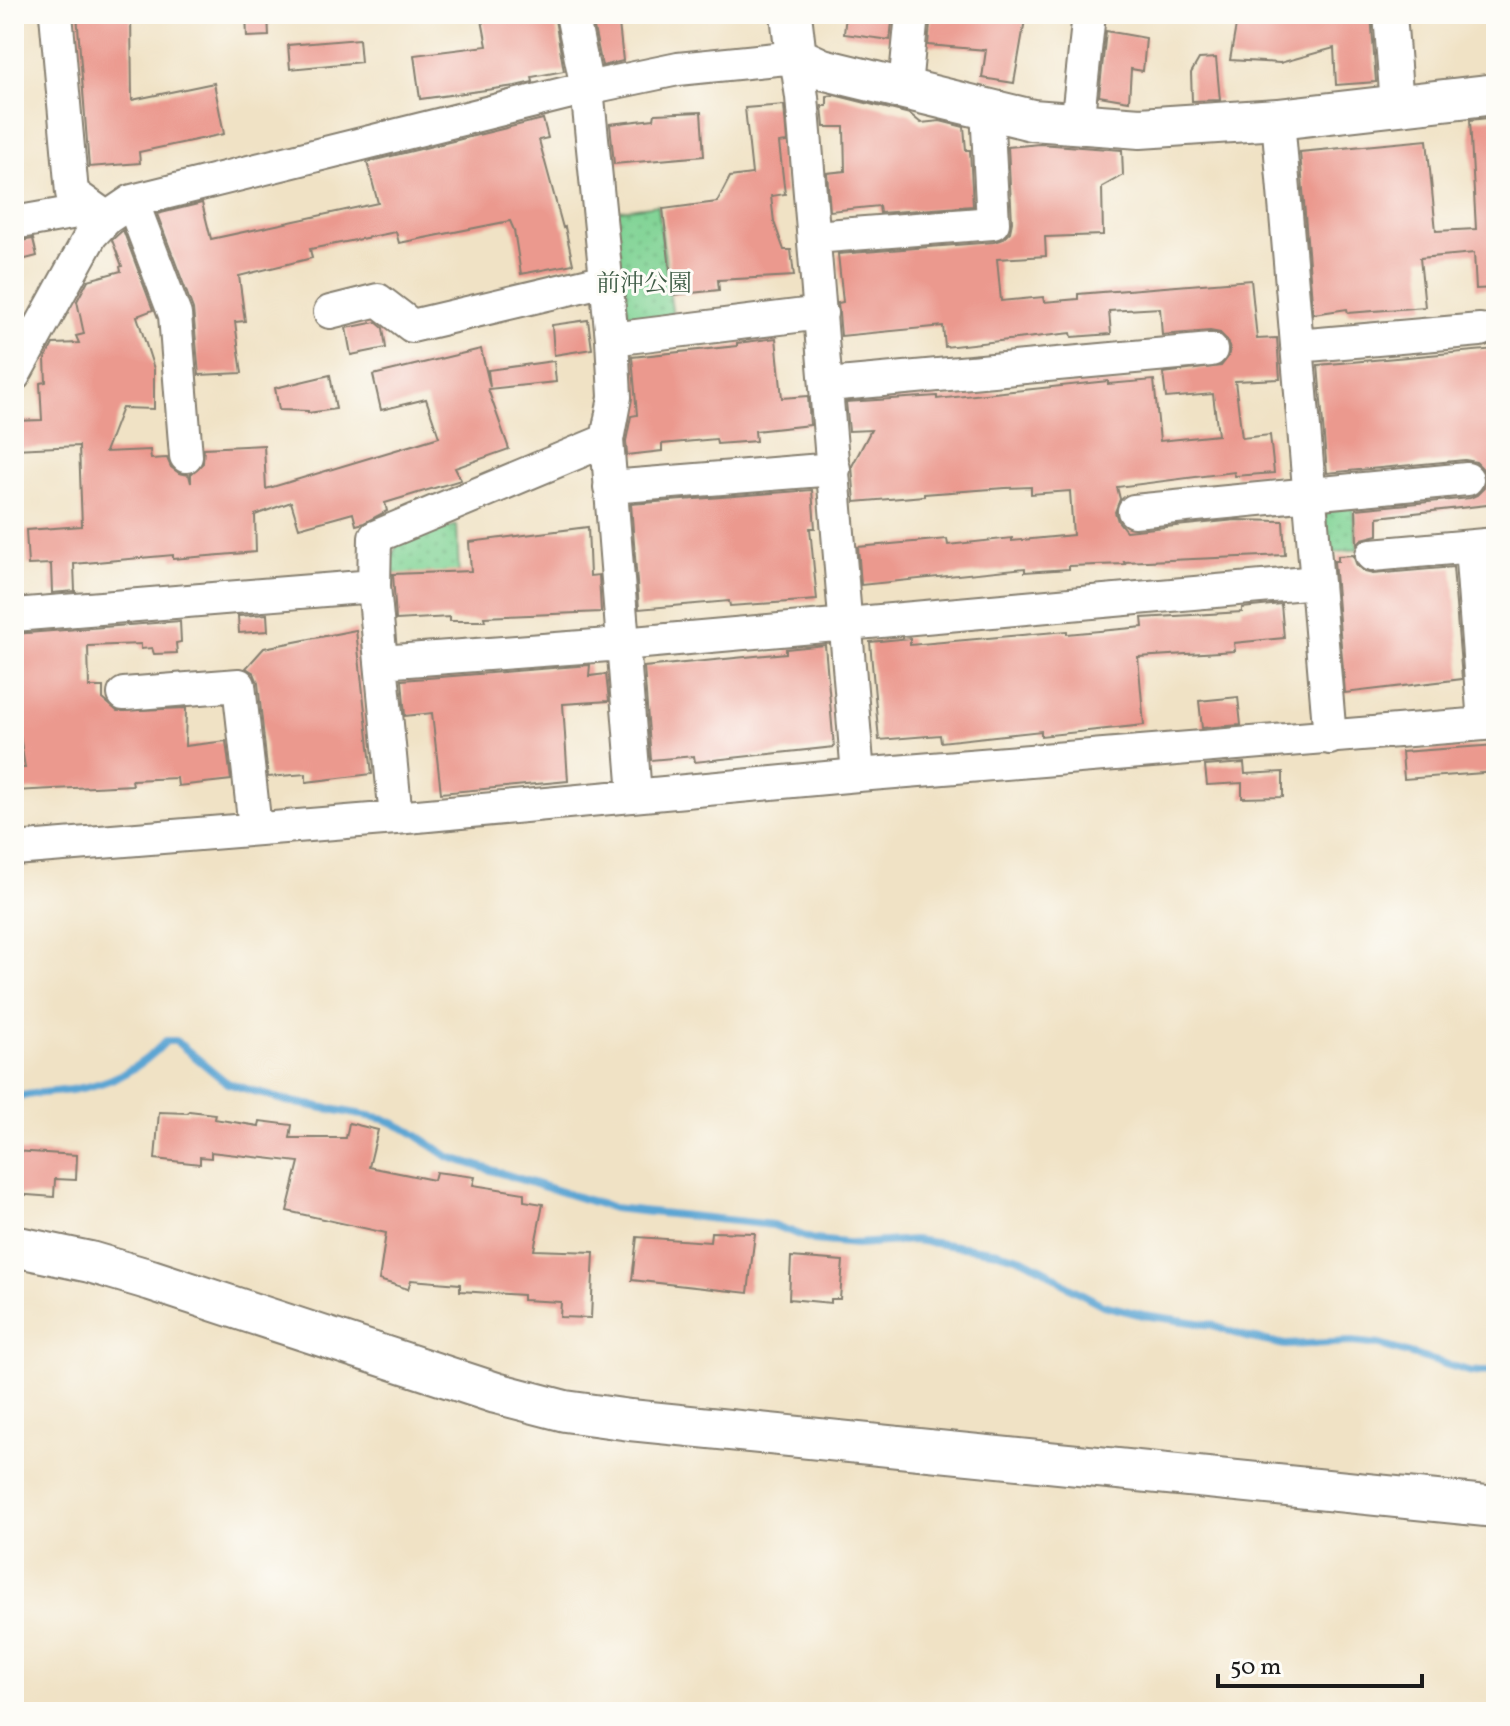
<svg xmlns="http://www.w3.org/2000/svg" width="1510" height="1726" viewBox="0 0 1510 1726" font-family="Vollkorn,'Noto Serif JP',serif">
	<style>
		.park { fill: url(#park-dots); stroke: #4e7858; stroke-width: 2 }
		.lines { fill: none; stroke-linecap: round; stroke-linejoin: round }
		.stream { stroke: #5ca5d3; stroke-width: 8 }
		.building { fill: #eb998e }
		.minor-casing { stroke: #867f70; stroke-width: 36 }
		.tertiary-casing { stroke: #867f70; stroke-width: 44 }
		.minor { stroke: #fff; stroke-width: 32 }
		.tertiary { stroke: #fff; stroke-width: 40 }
		.labels { text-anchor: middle; stroke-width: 6; stroke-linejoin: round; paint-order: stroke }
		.park-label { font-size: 24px; fill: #3f5c46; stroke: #fdfcf7 }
	</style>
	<defs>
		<pattern id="park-dots" width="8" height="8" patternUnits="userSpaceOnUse" patternTransform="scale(2)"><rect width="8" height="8" fill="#80d394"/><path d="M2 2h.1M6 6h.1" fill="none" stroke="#6eb57f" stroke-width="1.8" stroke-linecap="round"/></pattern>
	</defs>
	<rect width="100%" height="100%" fill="#fdfcf7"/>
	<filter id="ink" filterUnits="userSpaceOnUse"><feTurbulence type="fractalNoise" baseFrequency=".0125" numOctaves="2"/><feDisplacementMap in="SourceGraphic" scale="16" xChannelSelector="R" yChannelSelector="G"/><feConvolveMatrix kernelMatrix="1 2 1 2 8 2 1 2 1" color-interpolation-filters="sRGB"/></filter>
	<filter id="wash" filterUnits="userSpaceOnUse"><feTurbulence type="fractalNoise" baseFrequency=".006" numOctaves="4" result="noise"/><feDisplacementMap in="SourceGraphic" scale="32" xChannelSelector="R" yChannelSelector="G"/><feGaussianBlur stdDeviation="1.8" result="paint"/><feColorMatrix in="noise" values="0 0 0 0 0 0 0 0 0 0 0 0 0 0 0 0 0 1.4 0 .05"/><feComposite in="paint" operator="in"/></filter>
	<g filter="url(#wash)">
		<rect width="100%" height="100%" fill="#f0e2c5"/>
		<path class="park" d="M658,205L673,318L648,322L626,312L620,291L612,211Z
			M1352,505L1358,549L1327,554L1325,507Z
			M457,525L459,579L389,587L388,565L398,543Z"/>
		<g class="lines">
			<path class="stream" d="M14,1098C33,1092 52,1093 71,1090C110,1084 140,1069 166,1041H176L227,1083L286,1101L385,1119L410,1131L449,1157L613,1208L773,1225L814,1240L856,1244L914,1240L998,1252L1023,1259L1045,1270L1069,1287L1103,1305L1143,1315L1212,1325L1246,1337L1285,1345L1352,1342L1380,1345L1472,1372L1496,1371"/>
		</g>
		<g id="blocks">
			<path class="building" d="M77,14H131L132,100L214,83L224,134L139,152L140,163L89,167Z
				M246,14H268L269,36L247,37Z
				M516,14H554L564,71L532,77L533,82L515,86L420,99L414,55L487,46L482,20Z
				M591,14H618L623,61L602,66Z
				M846,14H893L890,40L844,34Z
				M931,14H1026L1014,83L982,78L986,50L928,45Z
				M1238,14H1371L1376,82L1336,85L1334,48L1280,63L1230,60Z
				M1106,31L1146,38L1143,71L1131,69L1129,101L1099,96Z
				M359,39L361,62L290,69L288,45Z
				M1216,58L1220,100L1192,101L1191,73L1199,59Z
				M834,95L910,114L921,123L940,121L964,127L966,150H970L973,206L880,213L879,206L830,211L827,173L845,171L844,127H824L822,106H827V96Z
				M784,105L787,142L779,143L785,194L771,196L774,222L784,250H791L794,276L718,280L719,290L673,295L663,209L717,202L730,177L752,174L745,108Z
				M701,112L704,156L614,164L610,124L654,119L655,114Z
				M1496,117V288L1476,289L1474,253L1420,258L1425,307L1348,313L1347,309L1313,314L1300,152L1427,140L1436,231L1476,229L1470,120Z
				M543,119L548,138L539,140L563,228L565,227L573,264L521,274L514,230L510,221L399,243L396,232L310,249L312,258L239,276L245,321L235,322L242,373L199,375L193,309L157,214L202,203L211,239L378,203L367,162Z
				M1040,144L1122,150L1123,175L1102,187L1103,235L1045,237L1046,256L997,259L1001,301L1043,297L1044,302L1078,299V294L1251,280L1257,339L1277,338L1280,379L1235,381L1242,438L1270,435L1274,473L1235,476L1234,472L1117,487L1120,499L1115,512L1118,521L1126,531L1236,520L1283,521L1285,555L1124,562L1125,564L1069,566V569L1025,572V568L861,585L858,547L947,539L948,545L1012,538V541L1073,535L1070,491L1031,494V487L1005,488L924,494V496L855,502L852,466L871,430L849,431L846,402L937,396V399L1108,381V384L1154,380L1160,441L1218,435L1213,394L1166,398L1163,373L1221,366L1228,357L1230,349L1227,340L1220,333L1210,331L1162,335L1160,308L1109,311L1111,334L1072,337L1071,333L945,347L943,326L841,336L838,303L843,302L838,254L994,242L1003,239L1010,232L1012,222L1008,147Z
				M123,230L153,310L137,316L154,369V409L122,408L105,452L150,450L151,459L167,458L171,467L179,473L189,475L191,483V474L203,463L204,448L264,445L266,489L439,437L426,399L381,410L373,375L481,349L490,387L488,370L554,361L556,382L488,389L509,449L455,468L461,480L385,503L387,511L364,523L356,525L353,513L299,528L291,502L255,515L256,552L173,559V555L74,564L75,591L52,593L51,564L28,565L26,530L82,526L79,446L14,449V421L42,420L40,383L46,382L45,359L53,344L79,343L76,336L84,334L77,301L88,280L121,271L120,267L122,266L112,240Z
				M33,239L37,256L14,262V242Z
				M588,320L592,349L554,355L552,325Z
				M376,322L383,328L386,348L351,355L346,328Z
				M776,338L782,398L808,396L810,425L755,431L756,441L717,444L716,439L662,444V451L627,455L626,441L631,416L637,415L632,357L737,346V343Z
				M1496,349V504L1378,517V535L1362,539L1357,544L1356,509L1470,498L1477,495L1484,488L1486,476L1483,469L1476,462L1465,460L1327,473L1318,365Z
				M330,375L336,409L308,413V411L279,410L275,388Z
				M812,490L815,528H810L817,600L730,606L729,601L639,609L631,504Z
				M588,527L590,576L599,575L601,612L484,617L485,621H450V617L396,620L393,574L471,571L469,542Z
				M1353,555L1357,566L1365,572L1373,574L1453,567L1462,679L1345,693L1334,561H1338V556Z
				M1281,604L1284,638L1234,643L1235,651L1138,657L1144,725L1041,736V731L941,742L940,735L879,740L870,642L910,638V645L1067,631V634L1143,627L1142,618L1242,612V608Z
				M267,614L268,631L239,633L238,616Z
				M180,621L181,642L176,643L177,653L154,654L152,648L141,649V644L88,646L89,687H103V699L117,711L186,708L185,746L226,741L231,780L178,786L177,778L132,780L133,785L14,791V768H25L15,702L21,669L14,670V634Z
				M356,630L372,774L306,782V774L268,777L258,683L254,673L246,668L264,648Z
				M825,645L834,747L695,762L694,756L651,760L644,667L786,653V649Z
				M590,665L589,676L606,674L609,701L563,704L568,781L441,793L432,713L405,716L402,680Z
				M1238,697L1241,725L1202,728L1199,701Z
				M1496,745V772L1404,779L1402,752Z
				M1244,763L1245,774L1283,772V797L1242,798V783L1207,785L1205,766Z
				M189,1111L215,1114L214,1119L259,1126L260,1121L292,1125L290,1138H346L349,1123L378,1130L369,1167L434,1180L436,1172L475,1177L473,1185L524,1193V1201L543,1204L534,1250L594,1252L591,1318L560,1317L561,1302L523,1300V1295L460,1291V1284L411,1280L408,1289L379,1280L386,1233L287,1211L299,1162L211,1152V1158L200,1157V1164L155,1159L159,1112L188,1113Z
				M14,1151L77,1155L76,1180L55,1179L54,1197L14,1194Z
				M711,1232L755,1233L748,1293L632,1280L637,1237L710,1242Z
				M791,1257L843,1261L840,1299H831V1303L789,1299Z"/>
		</g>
	</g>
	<g filter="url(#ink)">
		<use href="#blocks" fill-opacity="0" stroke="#867f70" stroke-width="2"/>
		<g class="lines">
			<defs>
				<path id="minor" d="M56,14L72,193L107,218
					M572,14L587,88L612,339L615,397L607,440L635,795
					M1390,14L1397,105
					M905,87L912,14
					M1278,119L1330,738
					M1077,125L1089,14
					M132,201L175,315L186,456
					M14,223L94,209
					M814,237L993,223L987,109
					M330,312L378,300L412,326L606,280
					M612,339L821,313
					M1297,346L1480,330
					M14,375L91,235L107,218L132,201L587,88L678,69L796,57L802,97L858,775
					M828,385L1211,350
					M610,487L834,469
					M1134,511L1467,479
					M1471,547L1484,724
					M1372,555L1496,544
					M14,615L374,586
					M381,662L374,586L375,537L607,440
					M124,694L239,685L255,828
					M396,818L381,662L622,644L1317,582
					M14,849L396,818L858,775L1496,723"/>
				<path id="tertiary" d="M791,14L796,57L822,69L1032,120L1140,128L1278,119L1496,94
					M14,1246L90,1262L151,1280L496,1393L565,1411L630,1420L1496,1507"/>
			</defs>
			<use href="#minor" class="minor-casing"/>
			<use href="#tertiary" class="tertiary-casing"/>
			<use href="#minor" class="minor"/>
			<use href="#tertiary" class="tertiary"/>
		</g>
	</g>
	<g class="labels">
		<g class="park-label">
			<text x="644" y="291">前沖公園</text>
		</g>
	</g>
	<rect width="1510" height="1726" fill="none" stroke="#fdfcf7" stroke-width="48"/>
	<path d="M1218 1674v12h204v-12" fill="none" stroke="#1c1c1c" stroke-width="4"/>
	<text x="1230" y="1674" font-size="24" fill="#1c1c1c" stroke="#fdfcf7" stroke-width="6" paint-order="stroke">50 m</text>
</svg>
